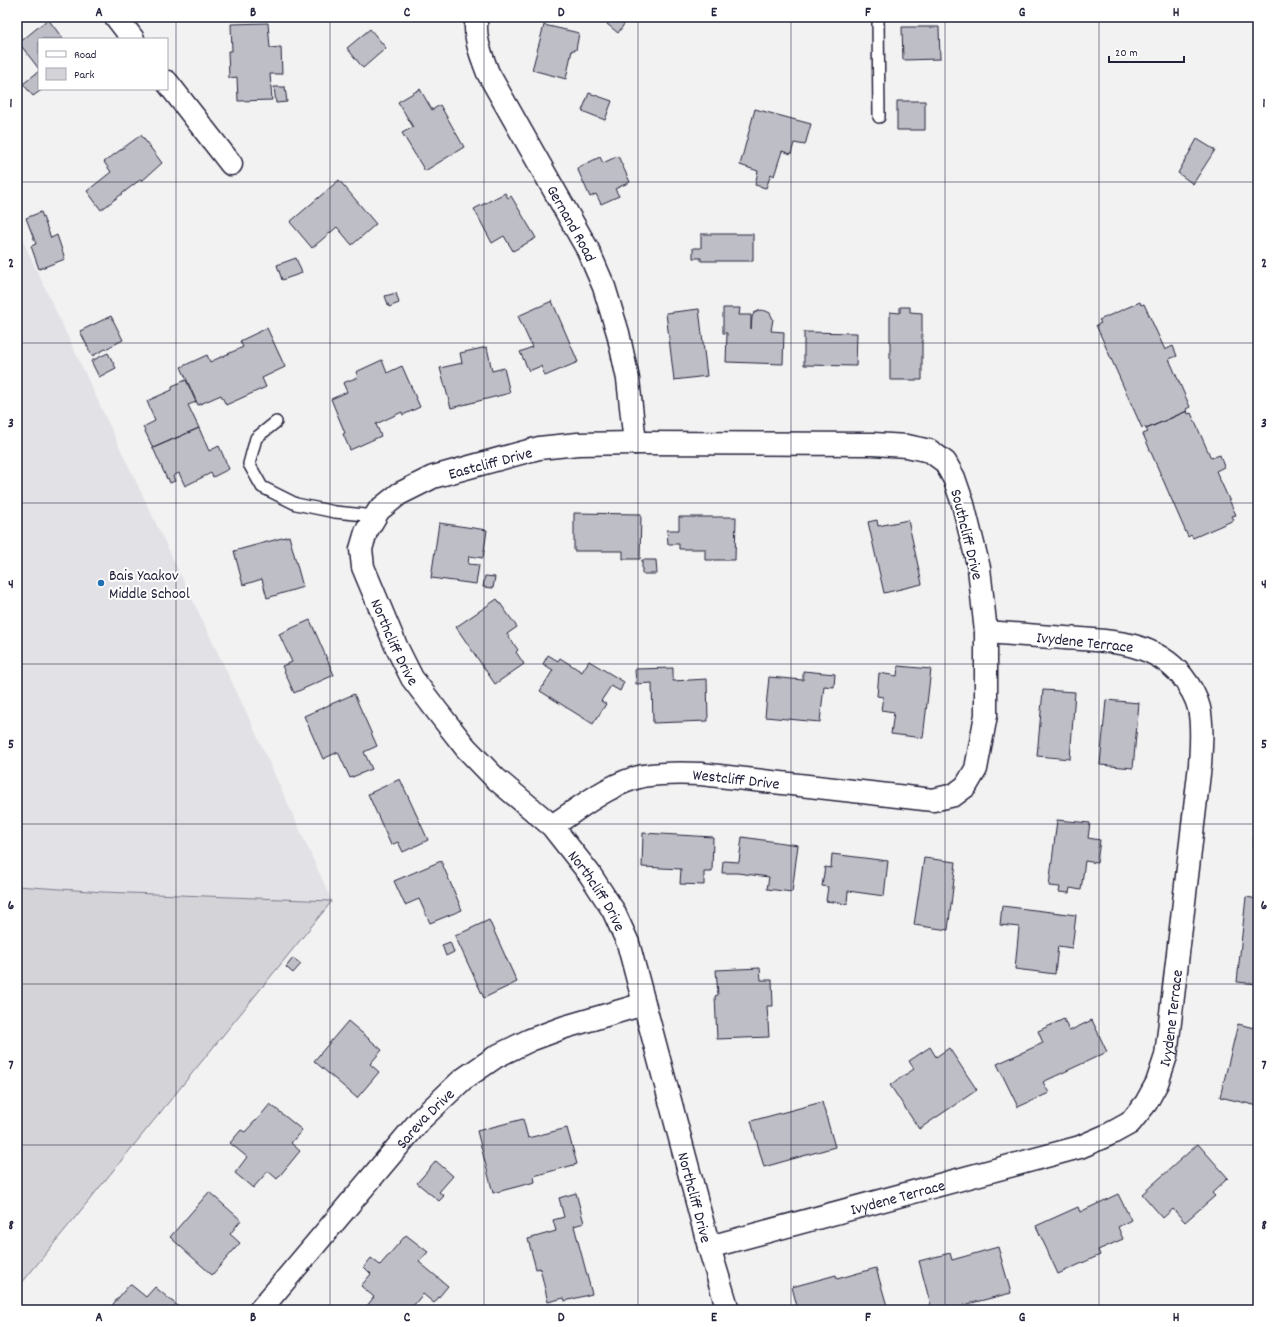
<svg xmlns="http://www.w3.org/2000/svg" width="1275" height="1327" viewBox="0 0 1275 1327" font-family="Dekko,sans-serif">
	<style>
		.built { fill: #e2e2e6 }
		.green { fill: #d3d3d8; stroke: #7a7a8a }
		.building { fill: #bebec6; stroke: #22223b }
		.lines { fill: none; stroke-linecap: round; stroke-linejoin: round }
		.service-casing { stroke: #22223b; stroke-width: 14 }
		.minor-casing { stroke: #22223b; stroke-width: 25 }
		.service { stroke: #fff; stroke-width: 11 }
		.minor { stroke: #fff; stroke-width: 22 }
		.grid { fill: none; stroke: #22223b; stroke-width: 1; stroke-opacity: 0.55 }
		.poi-dot { fill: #1f6fb2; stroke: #fff; stroke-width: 1.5 }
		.labels { text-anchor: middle; stroke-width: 4; stroke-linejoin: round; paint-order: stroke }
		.street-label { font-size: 16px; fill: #22223b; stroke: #fff }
		.poi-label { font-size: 16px; fill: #22223b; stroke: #fff; text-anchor: start }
		.neatline { fill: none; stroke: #22223b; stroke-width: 1.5 }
		.grid-label { font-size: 13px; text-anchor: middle; font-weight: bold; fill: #22223b }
	</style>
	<rect width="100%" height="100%" fill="#f2f2f3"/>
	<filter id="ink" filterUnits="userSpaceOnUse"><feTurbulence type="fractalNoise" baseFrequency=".025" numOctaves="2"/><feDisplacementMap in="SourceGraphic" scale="8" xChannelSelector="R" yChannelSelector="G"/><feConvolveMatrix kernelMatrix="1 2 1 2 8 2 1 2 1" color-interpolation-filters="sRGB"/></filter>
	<g filter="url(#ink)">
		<path class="built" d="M17,228L120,448L249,718L332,901L104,892L17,886Z"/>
		<path class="green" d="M17,886L104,892L332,901L17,1289Z"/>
		<path class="building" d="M611,17H629L618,33L607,24Z
			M48,19L63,39H39V69L19,43Z
			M268,23L270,48L281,47L282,74H270L272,100L238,101L237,77L229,78L228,51H232L231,24Z
			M544,25L579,33L576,50H572L566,79L532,70Z
			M902,27H939L940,59L903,60Z
			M370,29L386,48L363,68L347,48Z
			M39,71V89H43L33,96L23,84Z
			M274,87H285L287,102L276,103Z
			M420,89L432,110L440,105L464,147L425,171L402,133L413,127L398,102Z
			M589,93L612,101L605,120L582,111Z
			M897,101H925V130H897Z
			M755,109L811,124L805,145L794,143L791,154L782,151L774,176L771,174L766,188L755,185L758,171L740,165Z
			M141,135L162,163L142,181L141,179L101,210L87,191L111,172L104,162Z
			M1197,139L1215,150L1193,184L1178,173Z
			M618,156L630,182L615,189L619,196L601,204L596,194L590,197L577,168L600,157L603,163Z
			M339,180L376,224L352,245L337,227L312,248L290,222Z
			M505,193L508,198L511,196L536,238L513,251L504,236L492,243L474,209Z
			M41,212L51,238L57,235L65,259L39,269L31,246L36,244L26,218Z
			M701,234H753V261H701V258H693V248H701Z
			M296,258L302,273L282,280L277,265Z
			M396,293L399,303L389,307L385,296Z
			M552,301L578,362L545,376L541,366L529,371L520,352L532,347L518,316Z
			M1140,302L1141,305L1144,304L1165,350L1173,346L1177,356L1169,359L1190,407L1186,409L1187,411L1146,429L1145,427L1142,428L1096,325L1101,323L1099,320Z
			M900,307H910V312L922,313V380H890V312L900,313Z
			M723,308H740L739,315H751V329L752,317L754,313L761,310L766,311L770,313L773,319L771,331L784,332L783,364L726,362L727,333H723Z
			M699,309L707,376L674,380L666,313Z
			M111,316L123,340L92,356L80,331Z
			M267,328L285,367L262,378L266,387L226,405L221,395L198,405L181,367L207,355L210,362L243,347L240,341Z
			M804,332L857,333L856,366L804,365Z
			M487,347L492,371L504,368L510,393L451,408L440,368L462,363L460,353Z
			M108,353L116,368L99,377L91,361Z
			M382,360L387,373L402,366L420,407L403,415L402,412L376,424L381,436L350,450L343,434L345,433L331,399L347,392L343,383L358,377L356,372Z
			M186,380L196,402L188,405L199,428L153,448L143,427L155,421L147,401L172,390V386Z
			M1187,411L1188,414L1191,413L1211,458L1220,455L1224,467L1216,471L1236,515L1232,516L1234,520L1193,538L1191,535L1188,537L1143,434L1148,432L1146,429Z
			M199,428L209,451L219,446L229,469L213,477L211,473L185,486L179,473L173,476L175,481L170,483L168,478L167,479L153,448Z
			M574,513L641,514L640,559H623V551H574Z
			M679,517H736L735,560H705V549H679V544H668L667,530H679Z
			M877,520L878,526L908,520L922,584L884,593L868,522Z
			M439,523L487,530L483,558L469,556L468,564L479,565L476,584L431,578Z
			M289,536L303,587L267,598L262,579L243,585L234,551Z
			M642,560H656L657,574H642Z
			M485,576L495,577L493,588L483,587Z
			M497,599L517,627L507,634L518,650L516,652L524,664L495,684L456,627Z
			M310,620L334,675L294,693L282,666L292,662L279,634Z
			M548,655L558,661L560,658L582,672L589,661L624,682L620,691L611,686L601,701L606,704L593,724L540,691L553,670L543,664Z
			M898,666L931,669L923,738L891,734L894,712L881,710L883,697L877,696L879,673L897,676Z
			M673,668V681L707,679L708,721L653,723L652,683L636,684L635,669Z
			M803,671L835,674L834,687L824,686L820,722L765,717L769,677L803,680Z
			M1043,690L1075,692L1070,759L1037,756Z
			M354,694L377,746L364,752L372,769L350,778L338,752L323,759L304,716Z
			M1106,700L1139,703L1133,768L1100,765Z
			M400,779L428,840L403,852L398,842L391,845L368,794Z
			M1258,797V848L1253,847Z
			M1057,820L1090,823L1088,838L1100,840L1097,863L1085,861L1081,890L1070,888L1069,893L1059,892L1060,887L1049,886Z
			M643,833L713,837L712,872H704V885L680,884L681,869L642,867Z
			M742,837L798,845L792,892L767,889L769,877L737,873H722L723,861L739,862Z
			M832,854L888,861L884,896L848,891L847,904L826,901L828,887L822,886L825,867L831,868Z
			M924,858L956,862L948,930L914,925Z
			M441,861L462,910L430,923L419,899L405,905L394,881Z
			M1246,897L1258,899V984L1237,982Z
			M1002,906L1076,915L1072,948L1058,946L1055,974L1015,969L1019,927L1000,925Z
			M489,920L517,982L484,998L455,936Z
			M450,942L454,952L446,956L442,945Z
			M293,958L301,964L293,973L286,967Z
			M760,968L761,980H772L773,1006H767L769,1037L717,1039L715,996L718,995L716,970Z
			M1064,1019L1069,1031L1092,1020L1107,1052L1043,1082L1049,1093L1018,1107L997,1064L1043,1043L1038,1031Z
			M348,1021L382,1050L370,1064L379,1072L357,1098L314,1061Z
			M1238,1024L1258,1029V1106L1220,1097Z
			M930,1047L936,1057L949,1048L977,1090L919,1129L890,1085L914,1069L909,1061Z
			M822,1102L835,1147L764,1167L751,1121Z
			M270,1104L302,1130L291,1143L300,1151L277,1179L268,1171L253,1188L235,1173L247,1157L230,1143L241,1130L245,1132L255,1121H256Z
			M523,1119L528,1138L567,1128L577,1164L534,1176L535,1182L493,1193L477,1131Z
			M1198,1144L1228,1178L1212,1193L1215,1196L1185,1222L1173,1209L1163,1218L1142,1194Z
			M436,1161L453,1176L439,1192L444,1196L439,1201L417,1183Z
			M209,1192L241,1220L230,1234L240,1243L212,1275L170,1237Z
			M576,1193L584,1223L574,1226L592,1294L565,1301L564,1298L548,1302L540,1268L536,1269L528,1239L556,1231L553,1220L564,1217L559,1198Z
			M1118,1194L1131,1220L1118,1227L1123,1239L1098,1250L1100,1255L1058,1274L1036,1226L1078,1207L1080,1212Z
			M406,1235L428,1252L419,1262L448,1286L434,1303L423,1294L413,1306L418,1310H367L366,1307L374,1297L361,1286L371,1274L364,1267L371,1258L380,1265Z
			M998,1247L1011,1293L964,1305V1309L962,1310H932L919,1261L950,1253L952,1260Z
			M876,1268L887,1306L874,1310H798L792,1287L836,1275L837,1279Z
			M130,1284L146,1297L155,1287L179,1307L176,1310H108Z"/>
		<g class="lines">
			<defs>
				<path id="service" d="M878,17L879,117
					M276,422L256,438L249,464L262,487L296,504L335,512L375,516"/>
				<g id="minor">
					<path d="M116,17L133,39"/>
					<path id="s1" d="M477,17C473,36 481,55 488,73L588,250L604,287L618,333L628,379L635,443"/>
					<path d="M167,82L231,164"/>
					<path id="s2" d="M552,826C580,808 610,783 643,776C662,773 682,773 701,774L933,800L954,795L966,786L976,769L986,715V632L979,568L963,504L954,478L945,462L930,451L907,446L873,444L635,443L578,444L539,448L433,477L399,494L379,510L366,532L361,549L363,567L396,646L412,678L437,711L466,748L495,778L552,826L589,873L613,910L628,943L709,1247L728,1310"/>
					<path id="s3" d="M709,1247L1080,1147L1110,1134L1130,1123L1146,1103L1157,1083L1166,1056L1200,765C1201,746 1203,727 1199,708C1196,696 1189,685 1182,676C1152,640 1108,641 1065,638C1038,636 1012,634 986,632"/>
					<path id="s4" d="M260,1310L421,1119L462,1080L497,1056L530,1040L565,1027L644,1004"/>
				</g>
			</defs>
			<use href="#service" class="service-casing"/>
			<use href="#minor" class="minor-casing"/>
			<use href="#service" class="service"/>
			<use href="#minor" class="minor"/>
		</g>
	</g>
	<path class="grid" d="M176,17V1310M330,17V1310M484,17V1310M638,17V1310M791,17V1310M945,17V1310M1099,17V1310M17,182H1258M17,343H1258M17,503H1258M17,664H1258M17,824H1258M17,984H1258M17,1145H1258"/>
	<circle class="poi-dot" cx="101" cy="583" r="4"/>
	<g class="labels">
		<g class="street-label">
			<text dy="6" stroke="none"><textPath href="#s1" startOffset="230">Gernand Road</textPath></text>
			<text transform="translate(490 462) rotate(-15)" y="6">Eastcliff Drive</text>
			<text transform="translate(968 534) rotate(76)" y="6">Southcliff Drive</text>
			<text dy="6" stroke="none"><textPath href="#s2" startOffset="1493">Northcliff Drive</textPath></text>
			<text transform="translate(1085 641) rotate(6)" y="6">Ivydene Terrace</text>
			<text dy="6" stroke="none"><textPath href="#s2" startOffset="198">Westcliff Drive</textPath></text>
			<text dy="6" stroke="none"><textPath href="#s2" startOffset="1817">Northcliff Drive</textPath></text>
			<text dy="6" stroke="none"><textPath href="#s3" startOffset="555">Ivydene Terrace</textPath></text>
			<text dy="6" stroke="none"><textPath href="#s4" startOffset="253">Sareva Drive</textPath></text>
			<text dy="6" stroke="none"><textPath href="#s3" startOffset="195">Ivydene Terrace</textPath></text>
			<text dy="6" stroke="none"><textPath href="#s2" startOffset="2141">Northcliff Drive</textPath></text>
		</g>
		<g class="poi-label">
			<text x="109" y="580">Bais Yaakov<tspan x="109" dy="18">Middle School</tspan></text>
		</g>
	</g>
	<rect width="1275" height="1327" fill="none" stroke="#fff" stroke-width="44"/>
	<rect x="38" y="38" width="130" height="52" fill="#ffffff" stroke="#a7a7b1"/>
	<rect x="46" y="51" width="20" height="6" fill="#ffffff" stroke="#a7a7b1"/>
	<text x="74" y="58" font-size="12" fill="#22223b">Road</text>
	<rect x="46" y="68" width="20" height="12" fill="#d3d3d8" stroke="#a7a7b1"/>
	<text x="74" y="78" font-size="12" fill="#22223b">Park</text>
	<path d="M1109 56v6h75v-6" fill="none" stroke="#22223b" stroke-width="2"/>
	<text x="1115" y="56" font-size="12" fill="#22223b" stroke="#ffffff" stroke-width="3" paint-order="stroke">20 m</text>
	<rect x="22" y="22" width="1231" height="1283" class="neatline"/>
	<g class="grid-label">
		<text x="99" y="16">A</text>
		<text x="253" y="16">B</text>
		<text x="407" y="16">C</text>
		<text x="561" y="16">D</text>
		<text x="714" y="16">E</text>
		<text x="868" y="16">F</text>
		<text x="1022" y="16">G</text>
		<text x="1176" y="16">H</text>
		<text x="11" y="107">1</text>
		<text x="1264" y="107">1</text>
		<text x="11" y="267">2</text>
		<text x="1264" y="267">2</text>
		<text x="11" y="427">3</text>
		<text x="1264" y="427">3</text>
		<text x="11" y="588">4</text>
		<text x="1264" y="588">4</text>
		<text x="11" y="748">5</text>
		<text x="1264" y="748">5</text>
		<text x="11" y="909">6</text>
		<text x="1264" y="909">6</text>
		<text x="11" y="1069">7</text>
		<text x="1264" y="1069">7</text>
		<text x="11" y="1229">8</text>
		<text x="1264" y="1229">8</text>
		<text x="99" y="1321">A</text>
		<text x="253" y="1321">B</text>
		<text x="407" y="1321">C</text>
		<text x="561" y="1321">D</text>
		<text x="714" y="1321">E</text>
		<text x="868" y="1321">F</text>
		<text x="1022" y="1321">G</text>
		<text x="1176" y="1321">H</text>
	</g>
</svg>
